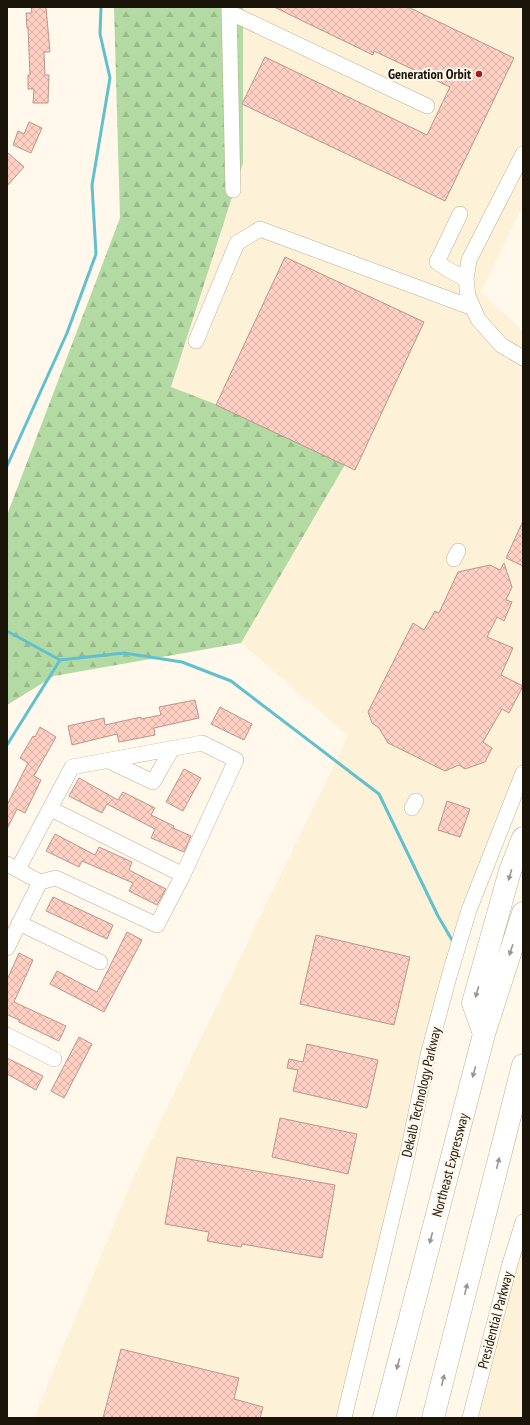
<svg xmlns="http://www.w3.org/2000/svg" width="530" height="1425" viewBox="0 0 530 1425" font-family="'PT Sans Narrow',sans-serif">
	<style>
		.built { fill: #fdf1d8 }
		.forest { fill: url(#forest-firs) }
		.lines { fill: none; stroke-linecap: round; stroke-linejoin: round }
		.stream { stroke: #60c0ce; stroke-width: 3 }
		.building { fill: url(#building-cross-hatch); stroke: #bb968c }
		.minor-casing { stroke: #bfaf8f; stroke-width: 16 }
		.highway-casing { stroke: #bfaf8f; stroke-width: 23 }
		.minor { stroke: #fff; stroke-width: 15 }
		.highway { stroke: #fff; stroke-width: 22 }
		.oneway { fill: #989690 }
		.poi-dot { fill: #ab1b11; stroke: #fff8eb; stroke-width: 1.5 }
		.labels { text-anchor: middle; stroke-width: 4; stroke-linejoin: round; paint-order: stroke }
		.poi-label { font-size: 14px; font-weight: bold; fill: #1b1509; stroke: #fff8eb; text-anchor: end }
		.street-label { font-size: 14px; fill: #1b1509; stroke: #fff8eb }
	</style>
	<defs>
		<pattern id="forest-firs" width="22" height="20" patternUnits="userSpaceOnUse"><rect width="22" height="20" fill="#b3daa3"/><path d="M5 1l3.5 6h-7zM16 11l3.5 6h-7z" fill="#99ba8b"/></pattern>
		<pattern id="building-cross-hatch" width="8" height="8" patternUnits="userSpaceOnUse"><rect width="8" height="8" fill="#fecfc3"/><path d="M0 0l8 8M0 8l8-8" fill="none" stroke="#d9b1a6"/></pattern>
	</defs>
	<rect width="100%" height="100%" fill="#fff8eb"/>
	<path class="built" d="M243,7H523V206L481,292L523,331V765L489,856L431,1031L348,1418H34L133,1178L348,736L241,643L350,456L171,387L243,163Z
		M523,1232V1418H469Z"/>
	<path class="forest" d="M114,7H243V163L171,387L350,456L241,643L54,676L7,705V515L120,218Z"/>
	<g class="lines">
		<path class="stream" d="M7,466L67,333L96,254L92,185L110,78L100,34L101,7
			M7,631L60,660L124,653L182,662L231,681L379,794L438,916L452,940
			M7,745L60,660"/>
	</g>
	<path class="building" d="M31,7H46L50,52H44L45,75H49L48,103H33L34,89H28V75H30L28,28H27L26,13H32Z
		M274,7H408L514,58L445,201L242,104L265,57L427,135L450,87L374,51L373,55Z
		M29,122L42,128L31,153L13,145L18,131L24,134Z
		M7,152L24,167L7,186Z
		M285,257L424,322L355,470L216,405Z
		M523,521V566L506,558Z
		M504,563L512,587L506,600L512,602L504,621L497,617L487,637L513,648L501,675L523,686L509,713L502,709L483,742L492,748L485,762L465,769L459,765L445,771L388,743L379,728L372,723L368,712L413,623L424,630L435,611L439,613L458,572L490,565L500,570Z
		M195,700L199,718L154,728L155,735L119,742L117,734L72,745L68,726L104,718L105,725L141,717V719L161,715L159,707Z
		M220,707L252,724L244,740L211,724Z
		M40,727L56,737L34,776L41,780L25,813L17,809L7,829V805L28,763L20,758L33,736L35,737Z
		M184,769L201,778L183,811L166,802Z
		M79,778L118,800L123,792L155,808L151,815L174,826L173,828L191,836L184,852L151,838L155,829L107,804L102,813L69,796Z
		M447,801L470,809L460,837L438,830Z
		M55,834L95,855L99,847L132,862L129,870L166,889L157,905L129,891L133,883L82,861L79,867L46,851Z
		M53,897L113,925L107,939L46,911Z
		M127,932L142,940L104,1012L50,984L57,971L97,992Z
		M316,935L410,957L394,1025L300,1004Z
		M19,953L33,960L14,1002L66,1026L59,1041L19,1022V1020L8,1015L7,1016V980Z
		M79,1037L92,1044L64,1098L51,1091Z
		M307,1044L378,1060L367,1108L293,1091L298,1070L287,1068L289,1059L303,1062Z
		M7,1058L43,1076L36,1090L7,1074Z
		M280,1118L357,1134L348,1174L272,1157Z
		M177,1157L335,1185L322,1258L242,1244L241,1247L207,1241L209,1232L165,1224Z
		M121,1349L239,1378L234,1399L263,1407L260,1418H103Z"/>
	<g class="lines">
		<defs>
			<path id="minor" d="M229,7L233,190
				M229,12L427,106
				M523,154L469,260L466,279L468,296L478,319L501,345L523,358
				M460,214L437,262L447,269L466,279
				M196,341L237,243L260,229L473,308
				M454,559L458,551
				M109,761L153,782L172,749
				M412,808L416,801
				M51,809L183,875
				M7,864L40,882L56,878L157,925L183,875L236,760L202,743L72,767L18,869
				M19,923L100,962
				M7,948L40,882
				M7,1035L54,1059
				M344,1418L408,1152L428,1055L450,973L469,910L523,773
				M470,1418L509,1267L523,1222"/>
			<path id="highway" d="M484,1034L473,1003L510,871L523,838
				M384,1418L484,1034L523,913
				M433,1418L523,1065"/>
		</defs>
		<use href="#minor" class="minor-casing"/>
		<use href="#highway" class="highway-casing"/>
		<use href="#minor" class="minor"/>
		<use href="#highway" class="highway"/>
	</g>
	<defs><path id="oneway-solid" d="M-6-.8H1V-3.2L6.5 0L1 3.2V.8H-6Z"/></defs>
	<g class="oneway">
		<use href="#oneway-solid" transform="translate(510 875) rotate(106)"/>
		<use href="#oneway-solid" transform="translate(511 950) rotate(108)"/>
		<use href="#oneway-solid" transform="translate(477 992) rotate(106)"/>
		<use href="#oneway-solid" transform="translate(474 1072) rotate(105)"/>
		<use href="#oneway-solid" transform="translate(498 1163) rotate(-76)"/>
		<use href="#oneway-solid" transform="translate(431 1238) rotate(105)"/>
		<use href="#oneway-solid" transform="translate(466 1289) rotate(-76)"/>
		<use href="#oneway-solid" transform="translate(398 1364) rotate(105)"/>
		<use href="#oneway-solid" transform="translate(443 1380) rotate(-76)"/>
	</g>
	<circle class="poi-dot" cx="479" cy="74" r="4"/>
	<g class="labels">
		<g class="poi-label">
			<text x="471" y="79">Generation Orbit</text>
		</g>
		<g class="street-label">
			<text transform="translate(421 1092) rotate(-77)" y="5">Dekalb Technology Parkway</text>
			<text transform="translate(450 1165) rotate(-75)" y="5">Northeast Expressway</text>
			<text transform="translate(495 1320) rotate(-75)" y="5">Presidential Parkway</text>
		</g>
	</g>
	<rect width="530" height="1425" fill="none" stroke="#1b1509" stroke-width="16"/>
</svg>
